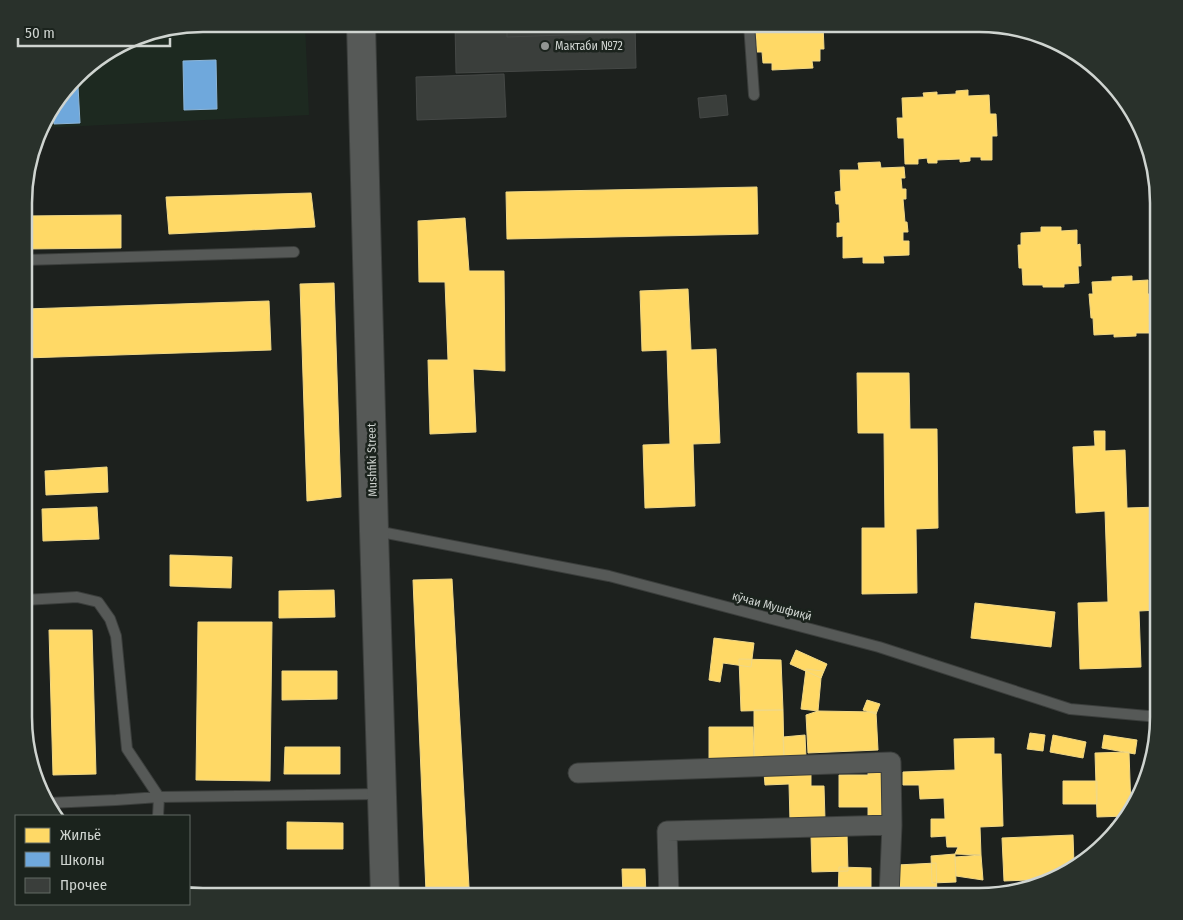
<svg xmlns="http://www.w3.org/2000/svg" width="1183" height="920" viewBox="0 0 1183 920" font-family="'Fira Sans Condensed',sans-serif">
	<style>
		.built { fill: #1d2920 }
		.homes { fill: #ffd966; stroke: #f1d886 }
		.schools { fill: #6fa8dc; stroke: #8cb5d8 }
		.building { fill: #3a3e3b; stroke: #454846 }
		.lines { fill: none; stroke-linecap: round; stroke-linejoin: round }
		.lane-casing { stroke: #3b3e3c; stroke-width: 12 }
		.street-casing { stroke: #3b3e3c; stroke-width: 21 }
		.secondary-casing { stroke: #3b3e3c; stroke-width: 30 }
		.lane { stroke: #565957; stroke-width: 10 }
		.street { stroke: #565957; stroke-width: 19 }
		.secondary { stroke: #565957; stroke-width: 28 }
		.poi-dot { fill: #919592; stroke: #1b231d; stroke-width: 2 }
		.labels { text-anchor: middle; stroke-width: 5; stroke-linejoin: round; paint-order: stroke }
		.poi-label { font-size: 12px; fill: #cfd4d0; stroke: #1b231d; text-anchor: start }
		.street-label { font-size: 12px; fill: #cfd4d0; stroke: #1b231d }
		.rim { fill: none; stroke: #cfd4d0; stroke-width: 2.5 }
	</style>
	<rect width="100%" height="100%" fill="#1d211e"/>
	<path class="built" d="M204,24H305L309,115L43,128L48,114L85,68L145,33Z"/>
	<path class="homes" d="M755,24H823L824,49H820V61H812L813,68L772,70V63H763L762,52H757Z
		M968,90V96L989,95L990,114H996L997,136H992V160H981V157H970V161L960,162V159L937,160V163H928L927,158L918,159V164H905L904,138H898L897,118H903L902,98L924,97L923,93L937,92V95L956,94V91Z
		M880,162L881,168L904,167L905,178H901L902,189H906V199H903L905,222H907L908,232H903V241H909V255L883,256L884,263H863V257L843,258V236L837,237V223H840L839,204H836L835,192L841,191L840,170H859L858,163Z
		M757,187L758,234L507,239L506,192Z
		M311,193L315,227L169,234L166,197Z
		M121,215V248L25,249V216Z
		M465,218L469,271H504L505,371L473,369L476,432L430,434L428,360H448L445,282H419L418,221Z
		M1041,227H1061V231L1077,230V245L1080,244L1081,266H1078L1079,283L1064,284V287H1043V285H1023L1022,268H1019L1018,245H1021V233L1041,232Z
		M1132,276V281L1148,280V294H1152V315H1149L1150,333H1136V336L1114,337V334L1094,335L1093,318H1091L1089,294H1093L1092,282L1112,281V277Z
		M334,283L341,497L307,501L300,284Z
		M688,289L691,350L716,349L720,443L693,444L695,506L645,508L643,445L670,444L667,350L642,351L640,291Z
		M269,301L271,350L25,358V309Z
		M857,373H909L910,429H937L938,528L916,529L917,593L862,594V528H885L884,433H858Z
		M1094,431H1105V451L1125,450L1127,508L1159,507V610L1139,611L1141,667L1080,669L1078,603L1108,602L1105,511L1076,513L1073,447L1095,446Z
		M107,467L108,492L46,495L45,471Z
		M97,507L99,539L43,541L42,509Z
		M170,555L232,557L231,588L170,586Z
		M452,579L469,887L426,892L413,580Z
		M334,590L335,617L279,618V591Z
		M975,603L1055,612L1051,647L971,638Z
		M198,622H272L270,781L196,780Z
		M49,630H92L96,774L53,775Z
		M714,638L754,643L751,667L723,663L720,682L709,680Z
		M796,650L827,664L821,678L790,664Z
		M739,659L781,660L783,710L741,711Z
		M806,669L823,671L821,678L818,711L801,709Z
		M282,671H337V699L282,700Z
		M867,700L880,704L876,714L863,710Z
		M754,710H783L784,759L754,760Z
		M818,711L876,712L878,750L808,753L806,715Z
		M709,727H753L754,760L709,761Z
		M1030,733L1045,735L1043,751L1027,749Z
		M805,735L806,758L784,759L783,737Z
		M1053,735L1086,742L1083,758L1050,752Z
		M1104,735L1137,740L1135,754L1102,748Z
		M994,738V754H1001L1003,826L980,827L981,855L955,854L958,847H947L946,836L931,837V819H945L944,798L920,799L919,785H903V772L955,770L954,739Z
		M285,747H340V774H284Z
		M1129,752L1131,809L1127,816L1097,817L1095,753Z
		M868,765H887V819H868V807H839V775H868Z
		M811,772V786H824L825,820L790,821L789,784L765,785L764,773Z
		M1063,781H1097V804H1063Z
		M287,822L343,823V849H287Z
		M1122,823L1114,835L1111,838V824Z
		M847,834L848,871L812,872L811,835Z
		M1073,835L1074,864L1053,879L1004,881L1002,838Z
		M955,854L956,882L932,883L931,856Z
		M981,855L983,880L956,876L955,857Z
		M936,863L937,896H898L897,865Z
		M839,867L871,868V896H838Z
		M622,869H645L646,896H623Z
		M1035,879H1050V881L1035,885Z"/>
	<path class="schools" d="M216,60L217,109L184,110L183,61Z
		M78,86L80,123L54,124L53,108L70,87Z"/>
	<path class="building" d="M455,24H635L636,68L456,73Z
		M507,24H620L621,33L507,37Z
		M504,74L506,117L417,120L416,77Z
		M726,95L728,115L700,118L698,98Z"/>
	<g class="lines">
		<defs>
			<path id="lane" d="M749,24L754,95
				M25,260L294,252
				M376,531L609,576L879,647L1070,709L1159,717
				M24,600L77,597L98,602L110,619L116,636L127,749L159,797L116,800L48,803
				M158,816L159,797L381,794"/>
			<path id="street" d="M578,773L891,762L892,825L889,896
				M669,896L667,831L892,825"/>
			<path id="secondary" d="M361,24L374,531L385,896"/>
		</defs>
		<use href="#lane" class="lane-casing"/>
		<use href="#street" class="street-casing"/>
		<use href="#secondary" class="secondary-casing"/>
		<use href="#lane" class="lane"/>
		<use href="#street" class="street"/>
		<use href="#secondary" class="secondary"/>
	</g>
	<circle class="poi-dot" cx="545" cy="46" r="5"/>
	<g class="labels">
		<g class="poi-label">
			<text x="555" y="50">Мактаби №72</text>
		</g>
		<g class="street-label">
			<text transform="translate(372 460) rotate(-91)" y="4">Mushfiki Street</text>
			<text transform="translate(772 606) rotate(15)" y="4">кӯчаи Мушфиқӣ</text>
		</g>
	</g>
	<path d="M0 0H1183V920H0ZM203 32H979A171 171 0 0 1 1150 203V717A171 171 0 0 1 979 888H203A171 171 0 0 1 32 717V203A171 171 0 0 1 203 32Z" fill="#29312b" fill-rule="evenodd"/>
	<path class="rim" d="M203 32H979A171 171 0 0 1 1150 203V717A171 171 0 0 1 979 888H203A171 171 0 0 1 32 717V203A171 171 0 0 1 203 32Z"/>
	<rect x="15" y="815" width="175" height="90" fill="#1b231d" stroke="#636a65"/>
	<rect x="25" y="828" width="25" height="15" fill="#ffd966" stroke="#636a65"/>
	<text x="60" y="840" font-size="15" fill="#cfd4d0">Жильё</text>
	<rect x="25" y="852" width="25" height="15" fill="#6fa8dc" stroke="#636a65"/>
	<text x="60" y="865" font-size="15" fill="#cfd4d0">Школы</text>
	<rect x="25" y="878" width="25" height="15" fill="#3a3e3b" stroke="#636a65"/>
	<text x="60" y="890" font-size="15" fill="#cfd4d0">Прочее</text>
	<path d="M18 38v8h152v-8" fill="none" stroke="#cfd4d0" stroke-width="2.5"/>
	<text x="25" y="38" font-size="15" fill="#cfd4d0" stroke="#1b231d" stroke-width="4" paint-order="stroke">50 m</text>
</svg>
